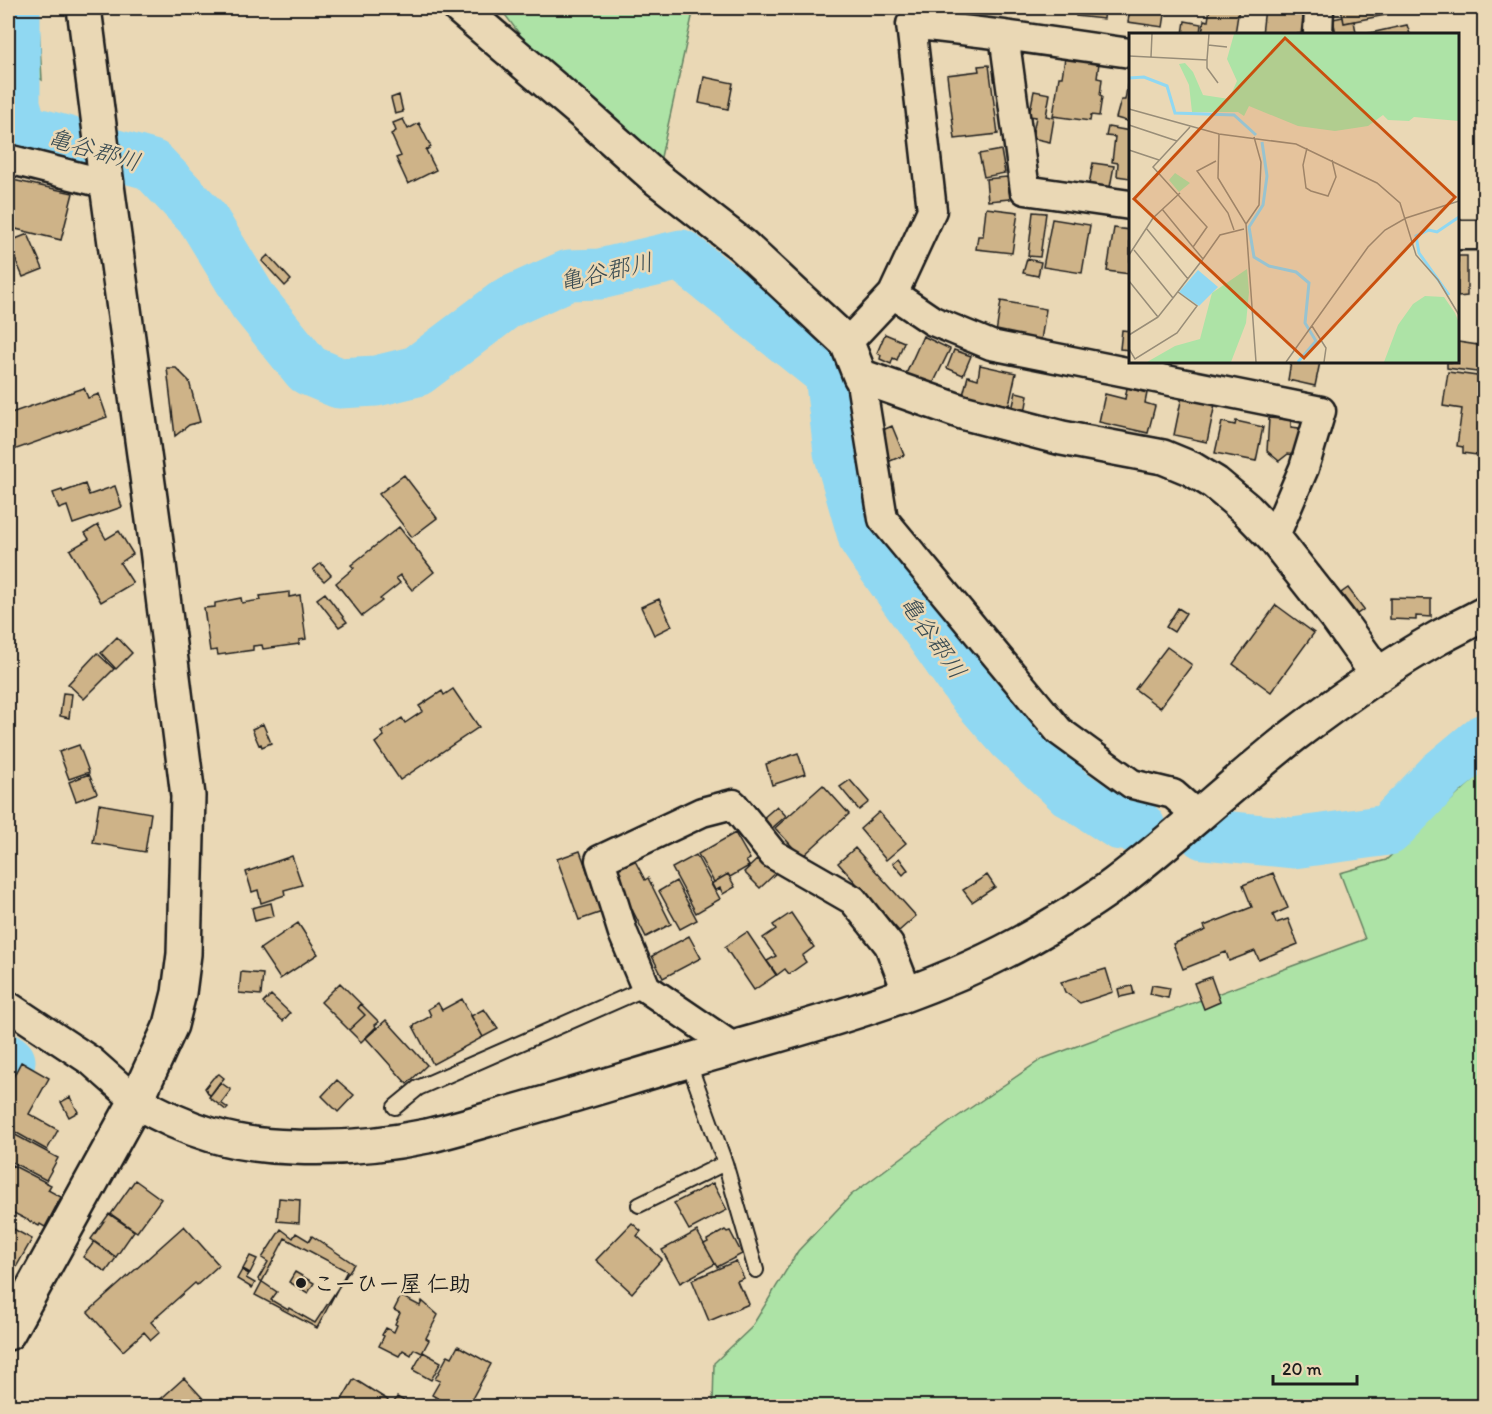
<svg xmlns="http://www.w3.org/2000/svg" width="1492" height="1414" viewBox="0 0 1492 1414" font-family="Itim,'Klee One',sans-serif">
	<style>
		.green { fill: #ade3a6; stroke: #648061; stroke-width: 1.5 }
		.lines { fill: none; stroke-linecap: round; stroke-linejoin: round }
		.river { stroke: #90d8f2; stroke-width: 51 }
		.building { fill: #ceb388; stroke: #1c1c1c; stroke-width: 1.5; fill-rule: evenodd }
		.lane-casing { stroke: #1c1c1c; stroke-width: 18 }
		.street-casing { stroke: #1c1c1c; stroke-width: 33 }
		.secondary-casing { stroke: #1c1c1c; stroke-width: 38 }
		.lane { stroke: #ead8b5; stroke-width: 14 }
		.street { stroke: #ead8b5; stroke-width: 28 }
		.secondary { stroke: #ead8b5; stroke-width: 33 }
		.poi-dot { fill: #1c1c1c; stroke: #ead8b5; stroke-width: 2 }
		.labels { text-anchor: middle; stroke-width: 5; stroke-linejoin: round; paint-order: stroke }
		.poi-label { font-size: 22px; font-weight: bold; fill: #1c1c1c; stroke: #ead8b5; text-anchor: start }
		.water-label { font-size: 24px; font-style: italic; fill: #394b52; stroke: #ead8b5 }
		.inset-river { fill: none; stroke: #90d8f2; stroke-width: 3 }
		.inset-road { fill: none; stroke: #988d78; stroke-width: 1.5 }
		.view { fill: #c9500e; fill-opacity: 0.15; stroke: #c9500e; stroke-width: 3 }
		.inset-edge { fill: none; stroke: #1c1c1c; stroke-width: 3 }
	</style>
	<rect width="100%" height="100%" fill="#ead8b5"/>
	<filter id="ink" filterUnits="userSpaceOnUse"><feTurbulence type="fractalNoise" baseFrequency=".0167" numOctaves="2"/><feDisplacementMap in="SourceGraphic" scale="12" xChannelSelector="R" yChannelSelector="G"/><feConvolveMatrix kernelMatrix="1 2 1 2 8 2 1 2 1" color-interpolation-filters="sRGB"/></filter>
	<g filter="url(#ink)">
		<path class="green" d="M8,8H38L42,80L8,55Z
			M500,8H694L659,166L547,71Z
			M1484,770V1406H713L714,1363L751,1328L798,1251L851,1195L947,1124L1042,1059L1365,939L1340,873L1386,860Z"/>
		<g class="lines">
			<path class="river" d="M15,8V104L22,129L152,165L203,219L254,303L308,370L339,383L376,381L417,371L507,303L569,275L600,274L681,255L830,374L839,452L864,539L970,690L1012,738L1070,792L1120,825L1140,827
				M1204,834L1293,843L1388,830L1442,774L1484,739
				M8,1059L10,1061L8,1065"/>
		</g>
		<path class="building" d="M1077,8H1105L1104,19L1076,16Z
			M1130,8H1166L1163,27L1128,22Z
			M1210,8H1239L1235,34H1202L1204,20L1208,21Z
			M1265,8H1304L1301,34H1262Z
			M1341,8H1389L1385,9L1386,15L1344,23Z
			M1343,17L1344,23L1354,21L1356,32L1336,34L1333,19Z
			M1185,21L1201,24L1200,34H1183Z
			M1407,25L1410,34H1366Z
			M1065,58L1099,63L1097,78L1102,79L1100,96L1102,97L1099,116L1091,115L1090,121L1053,116L1059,77H1062Z
			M989,65L998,134L955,139L947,75L979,71L978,66Z
			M1129,76L1130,77V122L1116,118L1121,100H1125Z
			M704,77L733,83L728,109L699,103Z
			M1034,91L1050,94L1046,116L1054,118L1050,142L1032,138L1036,117L1029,116Z
			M399,95L403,112L395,114L391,98Z
			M403,119L408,129L419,123L431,147L426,150L436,170L408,184L396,158L401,156L391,134L396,131L393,123Z
			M1108,127L1130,131V178L1117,176L1118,163L1112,162L1115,137L1106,136Z
			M1001,150L1005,173L984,177L979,154Z
			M1093,163L1114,166L1110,187L1089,184Z
			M1007,177L1010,199L988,201L986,179Z
			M8,179L73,193L61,240L16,229L8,216Z
			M986,208L1018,212L1012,253L976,249L978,236H983Z
			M1033,212L1046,213L1040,257L1028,256Z
			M1052,219L1090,225L1082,273L1043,267Z
			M1114,228L1130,230V274L1107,271Z
			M28,234L43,269L23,277L8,242Z
			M268,255L291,280L285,286L262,261Z
			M1458,256H1467V296L1458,297Z
			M1027,259L1041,262L1038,276L1023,273Z
			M1482,260H1484V307H1480L1481,284L1477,283V273H1482Z
			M1001,301L1046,309L1041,340L996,333Z
			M1122,330L1130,331V350L1120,349Z
			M885,334L904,342L897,360L893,358L891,364L880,359L881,355L877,353Z
			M923,336L950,349L932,386L906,374Z
			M1458,342L1484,346V373L1447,368V362H1458Z
			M954,350L971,356L963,375L947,368Z
			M1291,362H1320L1315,386L1288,380Z
			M980,365L1016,373L1009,405L963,395L968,376L978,379Z
			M167,368H176L189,381L200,422L189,425L175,436Z
			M1448,372L1484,377V456L1463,453V447L1457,446L1462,409L1443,406Z
			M84,388L88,398L99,394L107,417L8,452V414Z
			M1127,388L1147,393L1145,403L1155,406L1148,433L1099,422L1105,394L1125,399Z
			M1016,392L1028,395L1025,413L1012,410Z
			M1182,396L1215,404L1207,442L1174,435Z
			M1269,418L1291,420V427L1299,428L1297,455L1288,454L1279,461L1267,451Z
			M1236,421L1263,427L1256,461L1215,453L1222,422L1235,425Z
			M892,426L904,455L888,462L876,433Z
			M404,475L437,518L412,537L379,494Z
			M85,484L89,495L115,486L122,507L73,524L67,506L59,509L53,493L62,490L63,492Z
			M98,525L106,539L119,531L133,554L120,563L133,583L101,602L70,550L89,539L85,533Z
			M399,527L434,572L412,590L400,575L396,578L400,583L380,599L382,601L362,616L336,583L354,568L351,565Z
			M321,563L331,575L324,581L313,570Z
			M1348,588L1364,609L1357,614L1341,593Z
			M289,592V597L300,595L306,639L299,640V644L263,649L262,645L253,646V650L218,655L217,650L210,651L204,608L215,607V603L241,598L242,603L261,600L260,596Z
			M325,593L347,622L339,627L317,599Z
			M1390,598L1431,599V617L1416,616V620L1390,619Z
			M659,599L672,626L654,635L641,607Z
			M1276,605L1314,633L1271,692L1233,664Z
			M1178,608L1186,613L1174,632L1166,627Z
			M117,637L132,653L116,669L101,653Z
			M1167,647L1192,665L1160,708L1135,689Z
			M97,653L114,669L84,699L68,684Z
			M453,689L479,727L400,780L375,743L384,736L381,732L402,718L405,723L423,711L419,706L442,691L444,695Z
			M63,693L72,694L69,718L60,716Z
			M263,724L271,743L262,747L261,744L259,745L252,729Z
			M79,745L89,772L69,779L59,752Z
			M798,753L805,774L772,785L766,764Z
			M89,774L97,793L76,801L69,782Z
			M850,780L869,802L859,810L840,787Z
			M823,785L849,814L802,857L775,828Z
			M99,804L151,813L145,852L93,843Z
			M777,806L786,816L771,829L762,819Z
			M879,812L906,843L886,860L860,829Z
			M735,833L750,859L746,861L749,866L730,877L728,874L714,882L698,854Z
			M855,848L916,916L899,931L838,863Z
			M580,851L602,912L579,920L557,859Z
			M696,855L720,899L696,913L672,868Z
			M292,856L302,885L284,890L285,895L261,903L258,890L252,892L246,872Z
			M761,856L777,872L760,888L744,872Z
			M633,857L645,880L648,878L671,924L646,937L611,868Z
			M899,858L908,870L903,875L893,863Z
			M1273,873L1288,908L1273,915L1276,923L1288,919L1298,944L1259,960L1255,951L1229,961L1226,952L1183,969L1173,944L1206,930L1204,926L1252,907L1243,885Z
			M728,874L735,887L723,894L720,888L715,891L711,884Z
			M987,875L995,887L972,902L963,890Z
			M676,881L697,920L680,929L659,891Z
			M271,903L274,916L255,921L252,908Z
			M791,913L814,947L802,956L806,962L789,974L785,969L777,975L767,961L776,956L763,938L776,929L773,925Z
			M298,923L318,954L280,979L260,949Z
			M747,932L776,975L754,990L725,947Z
			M689,936L701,958L663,978L652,956Z
			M1106,969L1113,992L1080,1003L1065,992L1061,982Z
			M241,972L263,974L261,995L239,993Z
			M1211,977L1220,1002L1204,1009L1194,983Z
			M340,983L361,1004L358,1008L365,1015L349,1030L321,1002Z
			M1152,985L1170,988L1168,998L1150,994Z
			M1132,986L1134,994L1120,997L1118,989Z
			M271,995L290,1013L283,1021L263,1003Z
			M462,999L483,1037L433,1064L413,1026L431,1016L428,1009L438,1003L442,1010Z
			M361,1004L379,1022L375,1025L376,1027L361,1042L349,1030L365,1015L358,1008Z
			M484,1009L498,1029L483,1037L471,1016Z
			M386,1020L427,1065L407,1084L366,1038Z
			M21,1062L49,1078L29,1114L58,1130L47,1150L8,1128V1087Z
			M219,1074L224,1078L210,1096L205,1088L213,1078Z
			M337,1080L354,1095L338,1112L322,1096Z
			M220,1082L231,1090L221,1103L228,1108L226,1110L209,1097Z
			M70,1097L78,1112L69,1117L61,1102Z
			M8,1131L58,1158L46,1180L8,1160Z
			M12,1165L51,1185L48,1190L61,1197L45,1227L40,1224L39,1226L8,1210V1174Z
			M135,1180L161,1199L137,1232L111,1214Z
			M713,1183L727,1210L689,1230L674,1203Z
			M279,1198L300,1200L299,1223L277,1221Z
			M109,1214L134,1231L116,1257L91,1239Z
			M632,1223L641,1231L637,1236L662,1259L632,1293L596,1260Z
			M8,1226L32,1239L11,1276L8,1275Z
			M184,1226L219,1265L197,1285L195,1283L151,1322L160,1332L151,1340L144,1332L123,1351L88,1312Z
			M281,1229L293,1238L296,1233L309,1241L312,1236L354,1264L315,1323L289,1308L288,1310L271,1300L277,1292L258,1279L268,1262L262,1258ZM295,1272L314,1283L308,1293L289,1282Z
			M725,1230L727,1232L730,1231L742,1254L717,1267L704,1244L708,1242L707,1240Z
			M697,1231L715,1264L680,1283L662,1250Z
			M285,1238L347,1271L317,1328L255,1295Z
			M94,1242L116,1258L106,1272L83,1257Z
			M250,1256L257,1259L250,1273L243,1269Z
			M736,1261L744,1278L737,1281L741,1290H743L749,1304L709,1321L692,1280Z
			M242,1270L249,1274L246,1278L255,1283L252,1288L237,1279Z
			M401,1296L420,1306L422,1301L438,1315L426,1338L429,1340L422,1353L414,1349L411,1355L403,1350L399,1356L379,1346L384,1336L382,1335L386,1328L394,1332L397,1325L395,1324L400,1313L394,1310Z
			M458,1346L491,1364L468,1406H447L448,1404L432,1395L440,1381L435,1379L448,1355L452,1357Z
			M423,1352L441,1362L431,1380L413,1370Z
			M184,1378L210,1406H153Z
			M354,1379L388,1400L385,1406H338Z
			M397,1397L413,1406H392Z"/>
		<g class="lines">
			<defs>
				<path id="lane" d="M688,1061L725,1163L756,1270
					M395,1107L418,1088L646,988
					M639,1205L725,1163"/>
				<path id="street" d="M1318,34L1319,8
					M1004,35L1130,53
					M8,159L107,184
					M1458,235H1484
					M893,294L933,321L991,345L1321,411L1304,468L1274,538
					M847,343L893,294L932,210L911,24L1004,35L1025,190L1130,205
					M860,376L883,519L1059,731L1132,784L1173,794L1198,816
					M8,1006L91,1061L136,1101
					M734,1048L646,988L623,933L600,860L702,812L733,804L773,854L853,900L889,945L908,994"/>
				<path id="secondary" d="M460,8L582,112L656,178L742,245L847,343L860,376L962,412L1062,438L1163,457L1192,469L1215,483L1246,509L1274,538L1337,618L1378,675
					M136,1101C186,1131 234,1146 293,1147C337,1149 384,1145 427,1136C457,1129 485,1120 514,1112C572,1096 629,1078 687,1061C812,1025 940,994 1052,925C1074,912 1095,899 1115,884C1177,837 1233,783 1294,735C1340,700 1388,666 1438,638C1453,630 1469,622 1484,614
					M8,1333L136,1101L171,1025L179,993L184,954L188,796L157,549L103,156L84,8"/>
			</defs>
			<use href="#lane" class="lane-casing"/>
			<use href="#street" class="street-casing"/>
			<use href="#secondary" class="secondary-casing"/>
			<use href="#lane" class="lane"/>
			<use href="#street" class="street"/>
			<use href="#secondary" class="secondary"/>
		</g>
	</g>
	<circle class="poi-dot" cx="301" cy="1283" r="6"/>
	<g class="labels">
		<g class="poi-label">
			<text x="313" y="1291">こーひー屋 仁助</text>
		</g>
		<g class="water-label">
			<text transform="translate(94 150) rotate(16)" y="8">亀谷郡川</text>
			<text transform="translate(606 272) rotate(-13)" y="8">亀谷郡川</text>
			<text transform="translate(933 637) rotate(55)" y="8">亀谷郡川</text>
		</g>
	</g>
	<g transform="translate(1129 33)">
		<rect width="330" height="330" fill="#ead8b5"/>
		<path d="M105,1H330V88L285,84L280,88L259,87L254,82L239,93L206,98L169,93L120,73L115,83L109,79H63L60,52L50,31L56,30L64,39L74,62L100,66L108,48L98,26ZM46,140L61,150L50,159L40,147ZM118,236L120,259L117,290L102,329H18L46,313L71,306L83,260ZM296,263L315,264L326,280L330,290V329H255L269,292L284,271Z" fill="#ade3a6"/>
		<path d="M69,237L89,254L70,273L50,259Z" fill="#90d8f2"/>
		<path class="inset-river" d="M0,45L15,44L38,53L46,80L105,82L127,102M133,109L138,143L134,172L120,194L125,224L140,233L167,239L180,250L176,290L187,308L169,329M320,262L290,220L287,203L300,197L308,199L330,184"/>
		<path class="inset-road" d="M79,12L98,14M0,23L78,27L80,1M22,24L23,1M78,27V35L89,50M0,76L90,101L167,111L248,150L271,170L287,222L309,247L330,282M0,92L48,108M61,94L24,134L78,194L64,214L74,226L91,202L115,196M90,101L89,145L117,191L127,329M178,115L174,132L177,155L182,158L199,163L207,144L203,127M0,117L30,127M87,128L68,138L99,180L105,197M33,176L64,214M117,191L130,172L132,129L125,104M17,195L59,246M5,217L44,265L74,226M0,222L24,185L51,160M0,248L29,284L44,265M183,293L197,315L195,329M0,302L29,284M0,316L6,326L48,300L68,273L49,259M157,329L239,214L256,197L277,185L330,168"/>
		<path class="view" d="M156,5L326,164L175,325L5,166Z"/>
		<rect width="330" height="330" class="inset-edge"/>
	</g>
	<rect width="1492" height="1414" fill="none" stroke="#ead8b5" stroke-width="30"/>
	<rect x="15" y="15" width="1462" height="1384" fill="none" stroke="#1c1c1c" stroke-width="2" filter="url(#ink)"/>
	<path d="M1273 1375v9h84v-9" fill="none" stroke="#1c1c1c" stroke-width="3"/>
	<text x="1282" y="1375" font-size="18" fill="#1c1c1c" stroke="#ead8b5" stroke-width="4.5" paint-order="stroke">20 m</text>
</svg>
